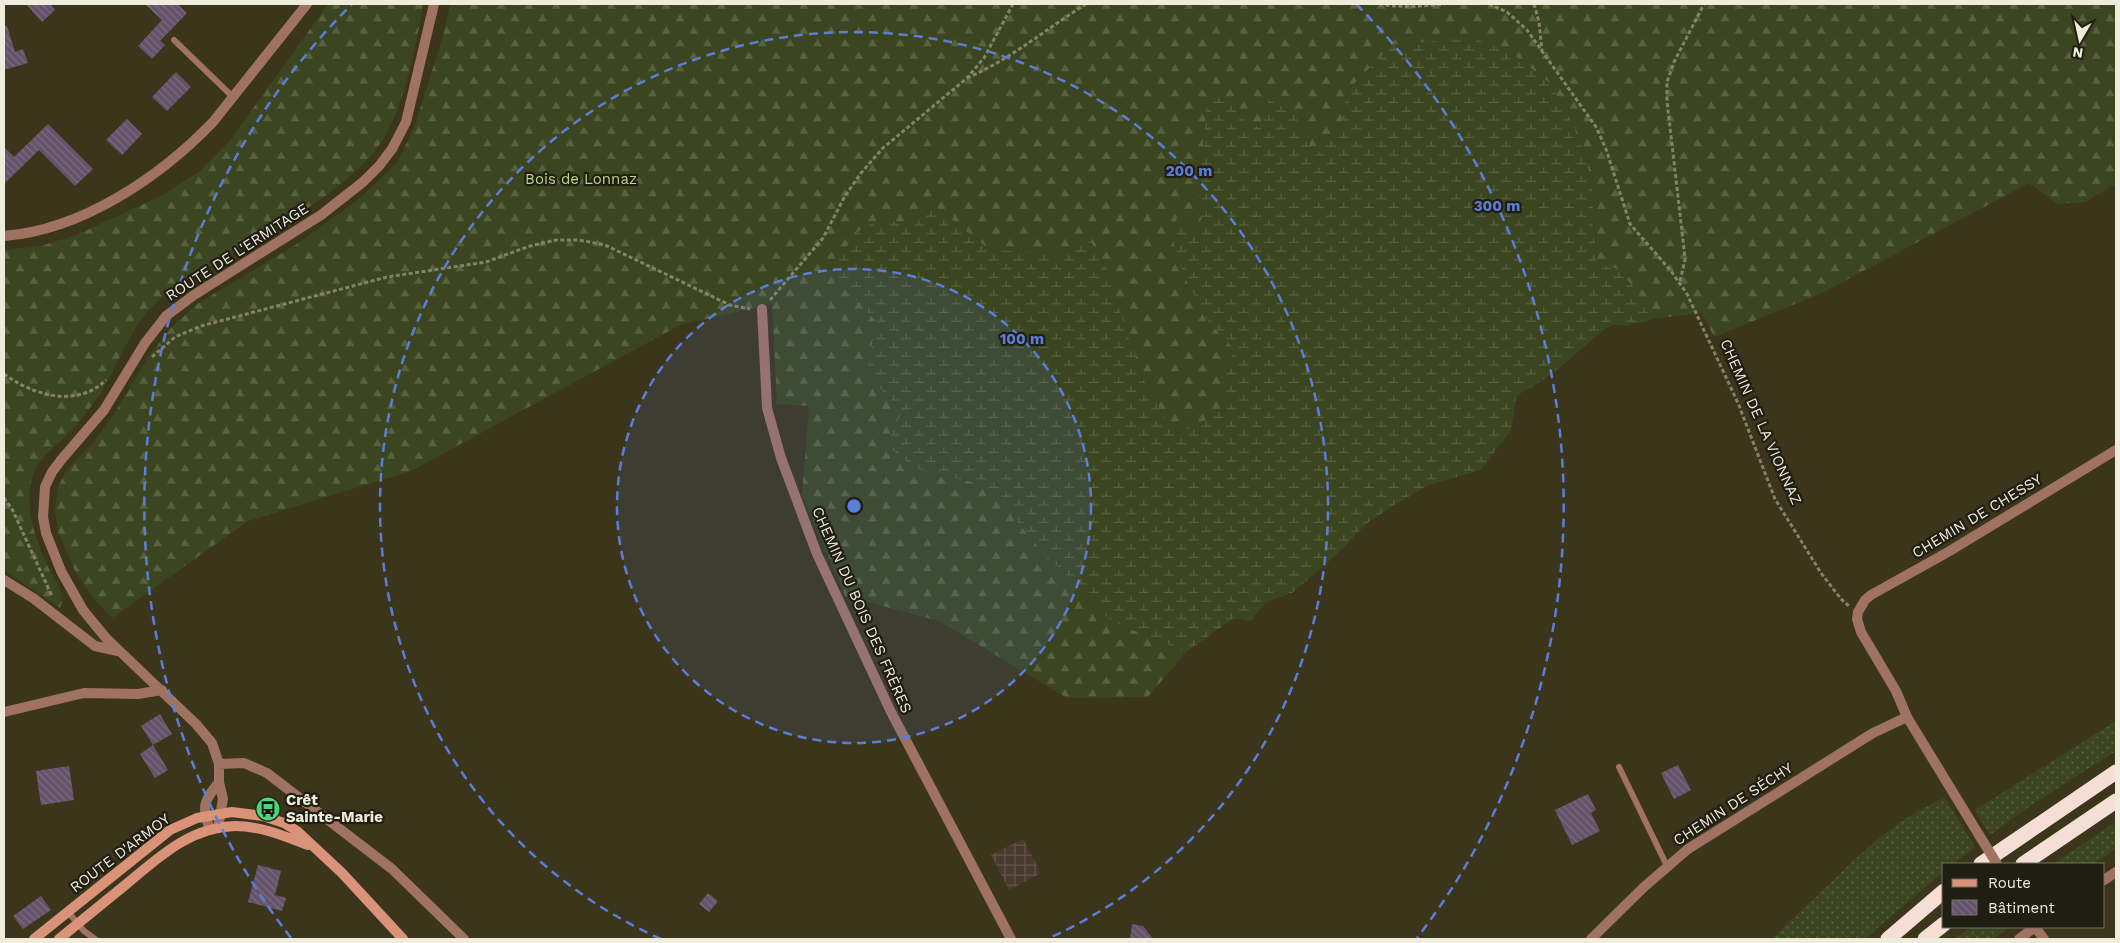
<svg xmlns="http://www.w3.org/2000/svg" width="2120" height="943" viewBox="0 0 2120 943" font-family="'Work Sans',sans-serif">
	<style>
		.industrial { fill: url(#industrial-grid) }
		.grass { fill: url(#grass-dots) }
		.forest { fill: url(#forest-firs) }
		.wetland { fill: url(#wetland-marsh) }
		.building { fill: url(#building-back-hatch) }
		.lines { fill: none; stroke-linecap: round; stroke-linejoin: round }
		.path { stroke: #86816b; stroke-width: 3; stroke-dasharray: 4 2.5; stroke-linecap: butt }
		.lane { stroke: #9f7262; stroke-width: 6 }
		.street { stroke: #9f7262; stroke-width: 10 }
		.secondary { stroke: #da9379; stroke-width: 10 }
		.highway { stroke: #f4ded5; stroke-width: 15 }
		.street-bridge { stroke: #9f7262; stroke-width: 10 }
		.ring { fill: none; stroke: #5c7dd9; stroke-width: 2.5; stroke-dasharray: 9 6 }
		.labels { text-anchor: middle; stroke-width: 4.5; stroke-linejoin: round; paint-order: stroke }
		.park-label { font-size: 15px; fill: #bdd585; stroke: #201d12 }
		.street-label { font-size: 15px; fill: #efecdc; stroke: #201d12 }
		.poi-label { font-size: 15px; font-weight: bold; fill: #efecdc; stroke: #201d12; text-anchor: start }
		.centre { fill: #5c7dd9; stroke: #201d12; stroke-width: 2.5 }
		.ring-label { font-size: 15px; text-anchor: middle; font-weight: bold; fill: #5c7dd9; stroke: #201d12; stroke-width: 4.5; stroke-linejoin: round; paint-order: stroke }
	</style>
	<defs>
		<pattern id="industrial-grid" width="8" height="8" patternUnits="userSpaceOnUse" patternTransform="scale(1.25)"><rect width="8" height="8" fill="#4a392f"/><path d="M0 4h8M4 0v8" fill="none" stroke="#64564d"/></pattern>
		<pattern id="grass-dots" width="8" height="8" patternUnits="userSpaceOnUse" patternTransform="scale(1.25)"><rect width="8" height="8" fill="#3b4620"/><path d="M2 2h.1M6 6h.1" fill="none" stroke="#586140" stroke-width="1.8" stroke-linecap="round"/></pattern>
		<pattern id="forest-firs" width="22" height="20" patternUnits="userSpaceOnUse" patternTransform="scale(1.25)"><rect width="22" height="20" fill="#3b4620"/><path d="M5 1l3.5 6h-7zM16 11l3.5 6h-7z" fill="#586140"/></pattern>
		<pattern id="wetland-marsh" width="20" height="14" patternUnits="userSpaceOnUse" patternTransform="scale(1.25)"><rect width="20" height="14" fill="#3b4620"/><path d="M1 5h8M5 5V1M11 12h8M15 12V8" fill="none" stroke="#586140"/></pattern>
		<pattern id="building-back-hatch" width="6" height="6" patternUnits="userSpaceOnUse" patternTransform="scale(1.25)"><rect width="6" height="6" fill="#64536a"/><path d="M-1 5l2 2M0 0l6 6M5-1l2 2" fill="none" stroke="#7a6c7f"/></pattern>
	</defs>
	<rect width="100%" height="100%" fill="#3b351b"/>
	<path class="industrial" d="M1023,839L1041,873L1009,890L991,855Z"/>
	<path class="grass" d="M2116,721V751L2030,806L1990,835L1975,810Z
		M1945,798L1975,847L1953,864H1944V871L1865,939H1772C1792,919 1812,900 1832,881C1868,847 1899,817 1945,798Z
		M2116,822V849L2093,864H2053Z
		M1971,927H2009L1994,939H1955Z"/>
	<path class="forest" d="M328,4H423C417,43 404,105 384,138C357,183 279,227 233,253C209,268 172,286 152,307C125,335 116,373 93,404C86,413 79,422 71,431C58,445 40,455 33,475C23,504 35,538 47,565C51,574 61,587 62,597C63,600 61,605 60,608L4,570V250L41,246L76,235L161,196L200,171L229,142Z
		M450,4H2116V184L2085,202L2058,204L2029,183L1822,293L1714,337L1702,313L1651,319L1637,291L1597,263L1593,224V192L1585,154L1570,119L1428,42L1392,45L1348,90L1341,128L1315,156L1270,96L1263,120L1252,130L1233,105L1207,101L1199,197L1202,218L1196,230L1177,216L1206,320L1236,350L1222,375L1226,405L1199,425L1173,434L1143,379L1115,298L1105,263L1062,253L990,250L937,208L906,222L876,221L831,273L876,321L867,375L902,411L917,469L986,485L1042,551L1111,621L1186,652L1148,697L1067,698L939,621L845,596L802,494L809,406L777,404L772,304L680,325L411,471L248,521L112,618L94,599L75,571L58,532L55,509L58,487L67,469L91,445L111,419L149,356L171,328L197,304L297,244L360,198L397,163L415,125L446,26Z"/>
	<path class="wetland" d="M1473,38L1514,55L1549,82L1570,119L1585,154L1593,192V224L1597,263L1618,269L1637,291L1651,319L1648,321L1626,326L1615,324L1606,328C1577,352 1551,379 1517,395L1511,430L1481,470L1429,485L1394,505L1366,524L1336,555L1292,593L1266,602L1250,621L1234,618L1186,652L1111,621L1042,551L986,485L917,469L886,445L902,411L867,375L876,321L831,273L854,234L876,221L906,222L937,208L990,250L1062,253L1086,235L1105,263L1115,298L1143,379L1174,434L1199,425L1226,405L1222,375L1235,350L1207,320L1186,280L1172,239L1177,216L1196,230L1202,218L1199,197L1207,101L1223,97L1233,105L1252,130L1263,120L1270,95L1286,96L1315,156L1341,128L1348,90L1392,45Z"/>
	<path class="building" d="M26,4H50L55,10L42,22Z
		M145,4H177L187,13L160,41L165,45L152,59L138,46L162,20Z
		M4,26H7L15,52L23,49L28,63L4,70Z
		M176,72L191,87L167,111L152,97Z
		M127,119L142,134L122,155L106,140Z
		M48,124L93,169L75,186L39,150L4,184V147L14,157Z
		M160,714L172,734L153,745L141,726Z
		M153,745L168,770L155,778L140,754Z
		M1678,765L1691,790L1674,799L1661,773Z
		M69,766L74,800L41,805L36,771Z
		M1588,794L1596,810L1591,813L1600,831L1572,845L1555,810Z
		M258,865L281,871L275,895L286,898L282,911L248,902Z
		M708,893L718,901L709,912L699,904Z
		M41,896L51,910L23,929L13,916Z
		M1132,924L1143,926L1153,939H1130Z"/>
	<g class="lines">
		<path class="path" d="M1379,4C1402,8 1423,6 1445,4
			M1489,4L1507,12L1527,30L1596,127L1606,149L1630,224L1671,271L1687,294L1738,403L1775,499L1821,573L1841,599L1849,606
			M1534,4L1539,22L1542,51
			M967,78C1011,59 1046,29 1086,4
			M1680,281L1685,260L1684,249L1667,101V82L1674,62L1704,4
			M770,300L823,238L845,196L861,173L883,148L967,78L984,58L1013,4
			M152,357L175,337L201,326L387,277L486,262L530,246L556,240H579L605,245L730,305L750,309
			M4,374C34,396 77,408 106,380
			M4,498L12,509L52,596"/>
		<path class="lane" d="M174,40L234,98
			M1619,767L1667,866
			M68,912L84,931L95,939"/>
		<path class="street" d="M4,236C82,230 160,177 213,122L307,4
			M762,309L767,408L781,458L817,554L891,712L1011,939
			M4,580L33,598L95,646L118,651
			M4,712L84,693L138,694L162,690
			M219,764L244,763L267,773L392,869L464,939
			M218,828L223,799L219,782V764L212,743L196,724L106,638L83,610L61,571L46,533L43,517L45,487L52,472L61,460L104,410L145,343L166,316L194,295L321,215L363,182L379,166L392,149L406,122L434,4
			M210,830C201,806 204,801 219,782
			M1979,835L1907,717L1896,691L1861,632L1857,619L1858,612L1865,600L1871,595L1948,552L2116,450
			M2104,880L2116,872
			M2035,927L2044,939
			M1591,939L1644,887L1688,849L1873,733L1907,717
			M2019,939L2035,927"/>
		<path class="secondary" d="M34,939L170,830L197,818L232,812L263,816L284,823L297,831L342,873L403,939
			M59,939C80,922 102,904 124,886C157,859 189,827 235,826C261,826 284,836 308,845"/>
		<path class="highway" d="M1981,864L2116,772
			M2023,864L2116,801
			M1888,939L1944,891
			M1925,939L1944,924"/>
		<path class="street-bridge" d="M1979,835L1997,864"/>
	</g>
	<circle cx="854" cy="506" r="237" fill="#5c7dd9" fill-opacity=".12"/>
	<g class="ring">
		<circle cx="854" cy="506" r="237"/>
		<path d="M661 939A474 474 0 1 1 1047 939"/>
		<path d="M291 938A710 710 0 0 1 352 4M1356 4A710 710 0 0 1 1417 938"/>
	</g>
	<defs>
		<symbol id="bus-disc" viewBox="-11 -11 22 22"><circle r="9.5" fill="#4cd677" stroke="#201d12"/><path d="M-5-6H5V4H4V6H2V4H-2V6H-4V4H-5ZM-3.5-4V0h7V-4ZM-3.5 1.2v1.5H-2V1.2ZM2 1.2v1.5H3.5V1.2Z" fill="#111"/></symbol>
	</defs>
	<g fill-rule="evenodd">
		<use href="#bus-disc" x="254" y="795" width="28" height="28"/>
	</g>
	<g class="labels">
		<g class="park-label">
			<text x="581" y="184">Bois de Lonnaz</text>
		</g>
		<g class="street-label">
			<text transform="translate(237 252) rotate(-33)" y="5">ROUTE DE L'ERMITAGE</text>
			<text transform="translate(1761 422) rotate(66)" y="5">CHEMIN DE LA VIONNAZ</text>
			<text transform="translate(1977 516) rotate(-31)" y="5">CHEMIN DE CHESSY</text>
			<text transform="translate(862 610) rotate(66)" y="5">CHEMIN DU BOIS DES FRÈRES</text>
			<text transform="translate(1733 804) rotate(-33)" y="5">CHEMIN DE SÉCHY</text>
			<text transform="translate(120 853) rotate(-37)" y="5">ROUTE D'ARMOY</text>
		</g>
		<g class="poi-label">
			<text x="286" y="805">Crêt<tspan x="286" dy="17">Sainte-Marie</tspan></text>
		</g>
	</g>
	<circle cx="854" cy="506" r="8" class="centre"/>
	<g class="ring-label">
		<text x="1189" y="176">200 m</text>
		<text x="1497" y="211">300 m</text>
		<text x="1022" y="344">100 m</text>
	</g>
	<rect width="2120" height="943" fill="none" stroke="#efecdc" stroke-width="10"/>
	<rect x="1942" y="863" width="162" height="65" fill="#201d12" stroke="#737063"/>
	<rect x="1952" y="879" width="25" height="8" fill="#da9379" stroke="#737063"/>
	<text x="1988" y="888" font-size="15" fill="#efecdc">Route</text>
	<rect x="1952" y="900" width="25" height="15" fill="url(#building-back-hatch)" stroke="#737063"/>
	<text x="1988" y="913" font-size="15" fill="#efecdc">Bâtiment</text>
	<g transform="translate(2080 40) rotate(189)" stroke="#201d12" stroke-width="4" paint-order="stroke">
	<path d="M0-4L9 19L0 12L-9 19Z" fill="#efecdc"/>
	<text y="-8" font-size="14" font-weight="bold" text-anchor="middle" fill="#efecdc">N</text>
	</g>
</svg>
